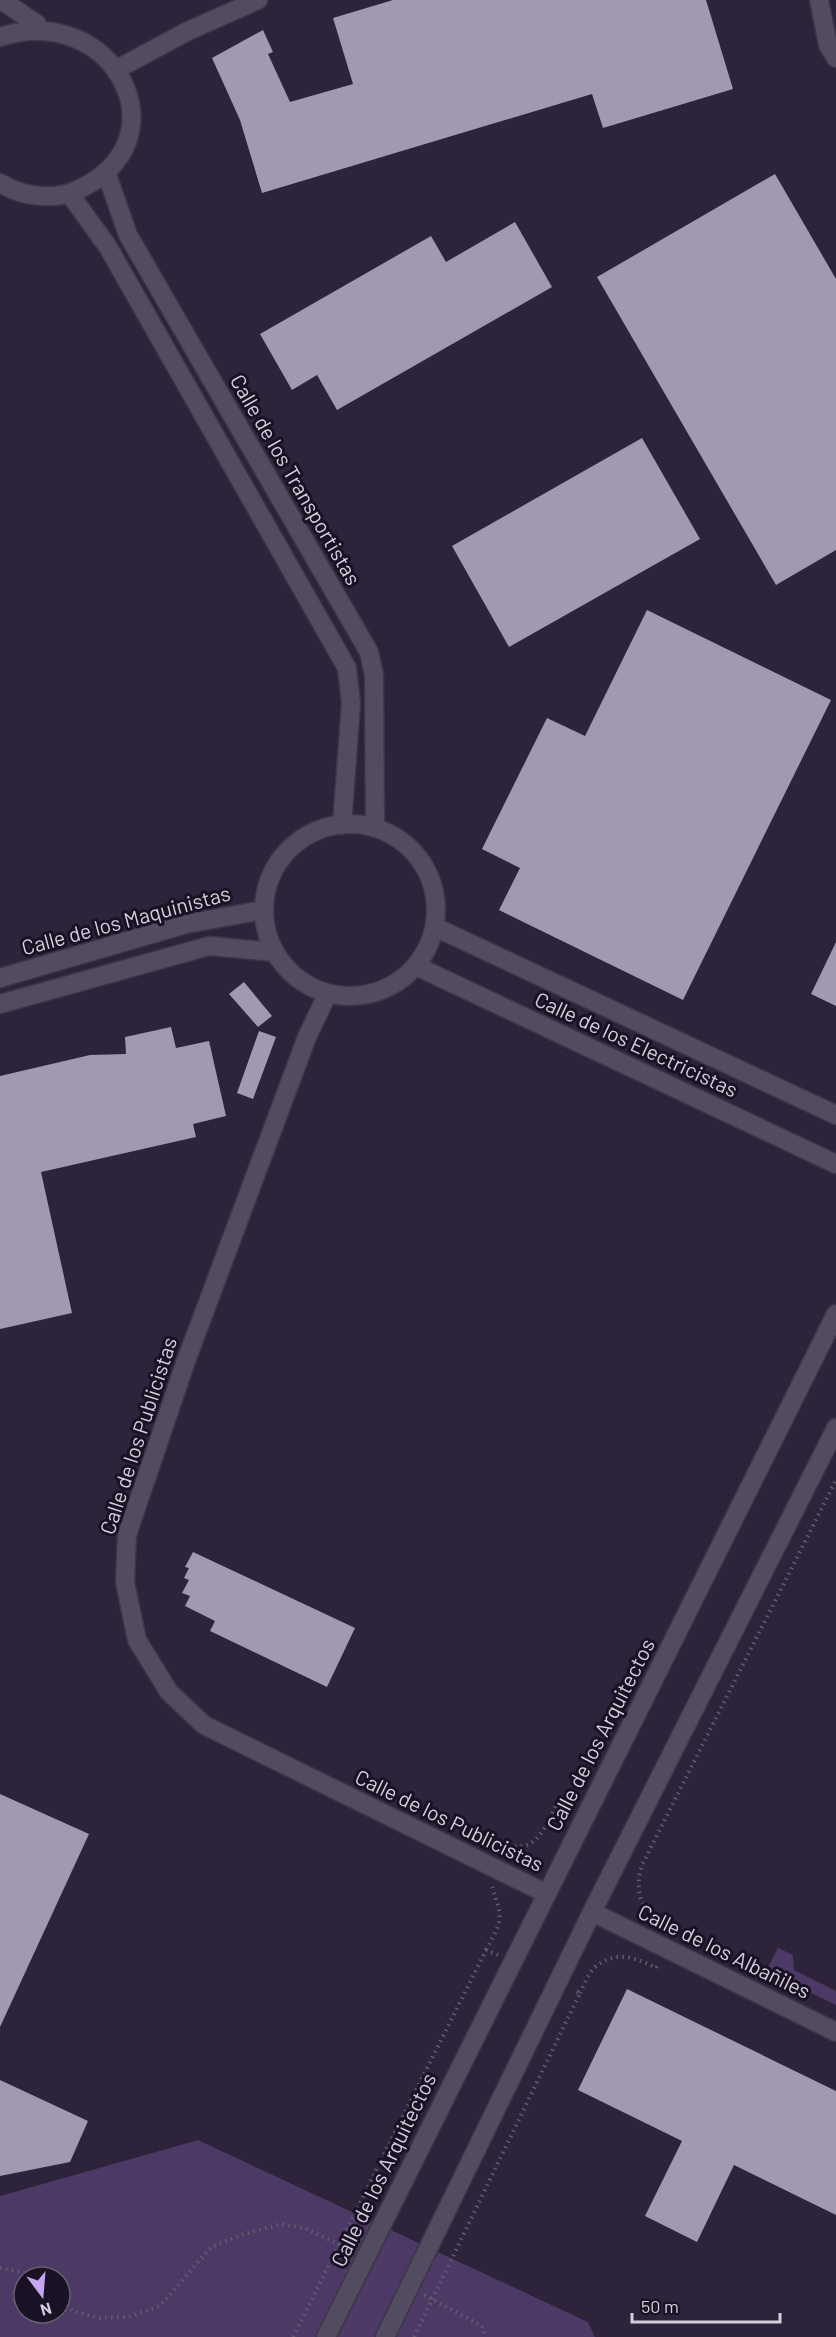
<svg xmlns="http://www.w3.org/2000/svg" width="836" height="2337" viewBox="0 0 836 2337" font-family="Barlow,sans-serif">
	<style>
		.built { fill: #2d243b }
		.green { fill: #4c3965; fill-rule: evenodd }
		.building { fill: #a298b1 }
		.lines { fill: none; stroke-linecap: round; stroke-linejoin: round }
		.minor-casing { stroke: #3d3646; stroke-width: 21 }
		.path { stroke: #635c6c; stroke-width: 4; stroke-dasharray: 1.5 4.5; stroke-linecap: butt }
		.minor { stroke: #534b60; stroke-width: 18 }
		.labels { text-anchor: middle; stroke-width: 6; stroke-linejoin: round; paint-order: stroke }
		.street-label { font-size: 21px; fill: #d4cfdc; stroke: #1a1224 }
	</style>
	<rect width="100%" height="100%" fill="#241c2e"/>
	<path class="built" d="M0,0H836V2337H595L588,2322L198,2140L0,2196Z"/>
	<path class="green" d="M778,1948L793,1955L794,1970L836,1991V2005L766,1971Z
		M198,2140L588,2322L595,2337H0V2196ZM24,2277H60V2313H24Z"/>
	<path class="building" d="M393,0H706L733,89L603,128L592,94L262,193L240,120L212,58L263,30L273,52L268,54L290,102L353,84L333,18Z
		M775,174L836,279V550L776,585L597,277Z
		M515,222L552,287L337,410L317,375L292,390L260,334L431,236L446,262Z
		M642,438L700,539L509,647L452,546Z
		M647,610L831,700L683,1000L499,910L520,868L482,849L547,718L585,736Z
		M836,942V1006L811,994Z
		M244,982L272,1016L258,1027L229,994Z
		M171,1027L176,1048L209,1041L226,1116L193,1124L196,1137L41,1172L72,1313L0,1329V1076L90,1055L126,1054L125,1037Z
		M259,1031L276,1037L253,1099L237,1093Z
		M193,1552L355,1628L327,1687L210,1631L215,1621L185,1606L190,1596L182,1593L189,1580L184,1578L189,1568L185,1567Z
		M0,1794L89,1834L0,2027Z
		M627,1989L836,2091V2215L734,2165L697,2242L645,2216L682,2141L578,2090Z
		M0,2080L88,2121L70,2162L0,2176Z"/>
	<g class="lines">
		<defs>
			<path id="minor" d="M1,0L37,24
				M819,0L828,45L836,58
				M0,37C113,0 189,142 75,191C51,201 21,196 0,183
				M121,67L188,31L258,0
				M106,172L128,235L369,652L374,675L375,828
				M69,193L108,247L347,668L351,703L342,825
				M264 910a86 86 0 1 1 172 0a86 86 0 1 1-172 0Z
				M435,927L836,1115
				M416,966L836,1164
				M0,978L186,924L264,910
				M328,993L307,1037L186,1361L127,1535L125,1582L137,1640L169,1692L204,1725L547,1894
				M0,1004L209,946L275,952
				M592,1912L836,2032
				M326,2337L836,1314
				M385,2337L592,1912L836,1428"/>
		</defs>
		<use href="#minor" class="minor-casing"/>
		<path class="path" d="M476,1841L479,1837C528,1855 535,1850 557,1804L570,1811
			M652,1920C639,1901 635,1888 642,1865L836,1480
			M486,1950C503,1919 503,1919 492,1887
			M580,1993C584,1985 588,1974 594,1968C614,1950 636,1957 656,1968L659,1963
			M0,2268L44,2277
			M60,2295L72,2311L99,2318L128,2317L160,2306L211,2247L247,2233L281,2224L304,2228L349,2249
			M424,2295L482,2326L486,2337
			M293,2337L486,1950L498,1955
			M414,2337L580,1993L573,1990"/>
		<use href="#minor" class="minor"/>
	</g>
	<g class="labels">
		<g class="street-label">
			<text transform="translate(295 480) rotate(60)" y="7">Calle de los Transportistas</text>
			<text transform="translate(126 921) rotate(-15)" y="7">Calle de los Maquinistas</text>
			<text transform="translate(636 1045) rotate(25)" y="7">Calle de los Electricistas</text>
			<text transform="translate(139 1436) rotate(-72)" y="7">Calle de los Publicistas</text>
			<text transform="translate(601 1735) rotate(-63)" y="7">Calle de los Arquitectos</text>
			<text transform="translate(449 1821) rotate(26)" y="7">Calle de los Publicistas</text>
			<text transform="translate(724 1952) rotate(26)" y="7">Calle de los Albañiles</text>
			<text transform="translate(384 2170) rotate(-64)" y="7">Calle de los Arquitectos</text>
		</g>
	</g>
	<g transform="translate(42 2295) rotate(164)"><circle r="28" fill="#1a1224" stroke="#645e6e" stroke-width="1.5"/>
	<path d="M0-4.5L10 22L0 15L-10 22Z" fill="#c5a6f0"/>
	<text y="-9" font-size="16" font-weight="bold" text-anchor="middle" fill="#d4cfdc">N</text>
	</g>
	<path d="M632 2313v9h148v-9" fill="none" stroke="#d4cfdc" stroke-width="3"/>
	<text x="641" y="2313" font-size="18" fill="#d4cfdc" stroke="#1a1224" stroke-width="4.5" paint-order="stroke">50 m</text>
</svg>
